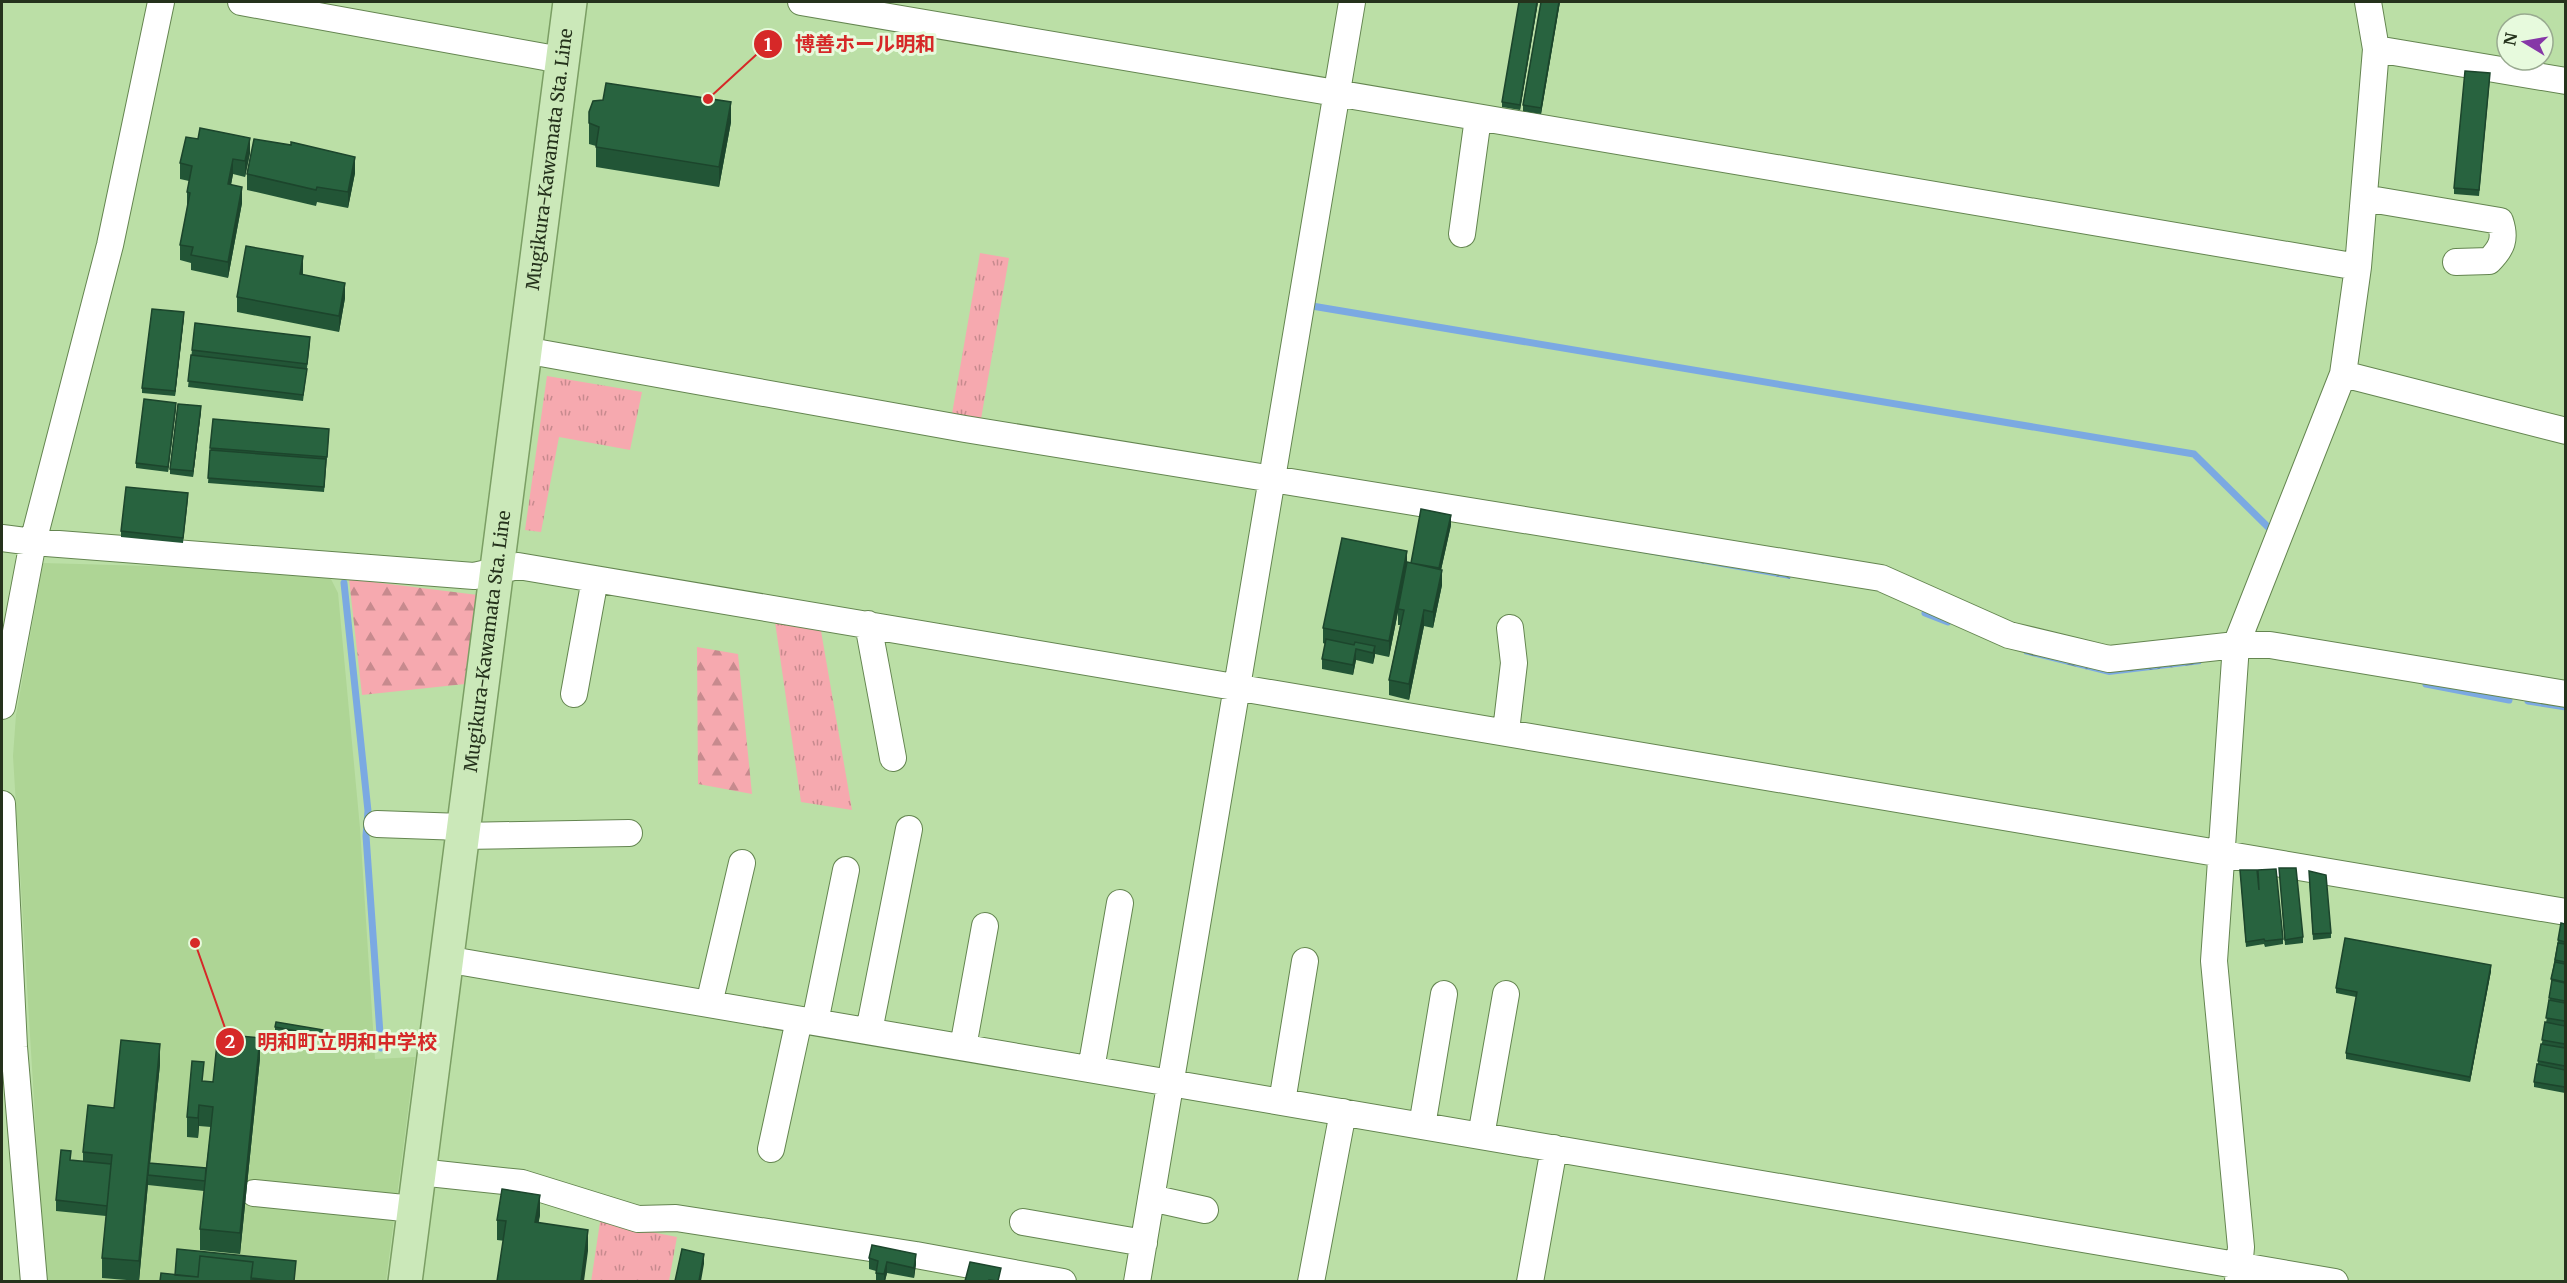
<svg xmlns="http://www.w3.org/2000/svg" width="2567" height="1283" viewBox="0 0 2567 1283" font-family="Merriweather,'Noto Sans JP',serif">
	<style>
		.built { fill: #aed595 }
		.grass { fill: url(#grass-tufts) }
		.forest { fill: url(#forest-firs) }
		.water { fill: url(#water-waves) }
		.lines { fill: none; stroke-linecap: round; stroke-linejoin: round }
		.stream { stroke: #7ba9e2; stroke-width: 7 }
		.minor-casing { stroke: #648550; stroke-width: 28 }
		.major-casing { stroke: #7b9e64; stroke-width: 36 }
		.minor { stroke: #fff; stroke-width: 26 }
		.major { stroke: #cbe8b9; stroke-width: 33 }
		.wall { fill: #225536 }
		.shaded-wall { fill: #1c452c }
		.building { fill: #28633f; stroke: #1c452c; stroke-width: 1.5 }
		.labels { text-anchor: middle; stroke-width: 6; stroke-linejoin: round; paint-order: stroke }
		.street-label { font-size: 18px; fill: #25321c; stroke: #e7fadd }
		.leader { fill: none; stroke: #d62828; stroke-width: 2 }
		.callout-dot { fill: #d62828; stroke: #e7fadd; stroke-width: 2 }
		.mark-label { font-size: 18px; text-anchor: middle; font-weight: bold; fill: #fff }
		.callout-label { font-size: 20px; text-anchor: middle; font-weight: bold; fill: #d62828; stroke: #e7fadd; stroke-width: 6; stroke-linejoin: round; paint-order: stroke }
	</style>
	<defs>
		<pattern id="grass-tufts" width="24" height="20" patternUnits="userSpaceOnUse" patternTransform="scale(1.5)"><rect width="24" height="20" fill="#f6a9af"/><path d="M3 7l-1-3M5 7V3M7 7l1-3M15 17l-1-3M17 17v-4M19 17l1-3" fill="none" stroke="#c78a8e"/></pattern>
		<pattern id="forest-firs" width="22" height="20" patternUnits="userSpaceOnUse" patternTransform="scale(1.5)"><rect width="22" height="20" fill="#f6a9af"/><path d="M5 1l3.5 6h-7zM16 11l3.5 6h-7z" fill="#c78a8e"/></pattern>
		<pattern id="water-waves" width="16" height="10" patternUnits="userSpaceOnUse" patternTransform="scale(1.5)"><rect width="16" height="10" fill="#7ba9e2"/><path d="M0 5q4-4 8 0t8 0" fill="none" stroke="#658ab6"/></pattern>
	</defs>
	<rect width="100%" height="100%" fill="#bbdfa6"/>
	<path class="built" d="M43,563L327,571L338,593L360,828L375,1059L415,1057L386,1281H45L13,756L16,715Z"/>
	<path class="grass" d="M980,253L1009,258L981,419L952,414Z
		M547,376L642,392L630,450L559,437L541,532L525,530Z
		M775,622L821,631L852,810L801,802Z
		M600,1222L677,1237L669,1281L591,1282Z"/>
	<path class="forest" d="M349,579L478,595L465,684L362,695Z
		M697,647L738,654L752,794L698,784Z"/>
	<path class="water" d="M1563,539L1792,573L1790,579Z
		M2025,649L2201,661V664L2109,675L2024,654Z"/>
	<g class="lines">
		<path class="stream" d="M1312,306L2194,454L2270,529
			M344,583L368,811L366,836L381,1048
			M1925,613L1948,622
			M2426,684L2509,700
			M2528,701L2566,707"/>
		<defs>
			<path id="minor" d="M241,2L561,60
				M801,2L2358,267
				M2376,49L2566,81
				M2364,198L2500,221C2506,239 2502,248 2489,261L2456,262
				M1462,234L1478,118
				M524,350L965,429L1881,578L2009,635L2109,659L2236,645H2270L2566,694
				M2343,374L2566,431
				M2,538L33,542L474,576L518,566L2566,912
				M868,624L893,758
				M574,694L595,579
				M2,706L33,542L110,245L161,2
				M1506,731L1514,663L1510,628
				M2,804L14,1047L34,1282
				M377,824L462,827
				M461,836L629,833
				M445,959L2335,1282
				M709,1004L742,863
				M815,1022L846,870
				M869,1031L909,829
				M963,1047L985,926
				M1091,1069L1120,903
				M1282,1102L1305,961
				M1422,1126L1444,994
				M1481,1136L1506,994
				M771,1149L799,1020
				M419,1172L522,1183L638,1219L676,1218L916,1255L1063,1282
				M254,1193L414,1209
				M1151,1198L1205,1210
				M1023,1222L1144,1243
				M2238,1281L2241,1247L2214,961L2236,645L2343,374L2358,267L2376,49L2368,2
				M1137,1282L1352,2
				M1311,1282L1343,1112
				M1530,1282L1554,1148"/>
			<g id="major">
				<path id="s1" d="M405,1282L570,2"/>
			</g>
		</defs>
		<use href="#minor" class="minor-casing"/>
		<use href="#major" class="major-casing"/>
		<use href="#minor" class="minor"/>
		<use href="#major" class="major"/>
	</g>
	<path class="wall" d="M1538,2L1520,110L1502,107V102Z
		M1541,2H1560L1541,114L1523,111V105Z
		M2490,78L2479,196L2454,194V188Z
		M589,112L731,122L719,187L596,167V146L589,144Z
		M198,139L250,153L245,177L233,174L231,185L242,203L228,278L191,270V263L180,260V245L187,208V192L189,181L180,179V163Z
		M355,173L348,208L317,202L316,206L247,190V174Z
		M303,272V275L345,298L339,332L237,312V297Z
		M184,317L175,396L142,393V388Z
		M310,343L303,401L188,387L192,350Z
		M176,408L168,472L136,468V463Z
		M201,411L193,477L170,474V469Z
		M213,419L329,434L324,492L208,483Z
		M188,499L183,543L121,537V531Z
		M1451,525L1441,570L1442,585L1433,628L1424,626L1409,700L1389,695V680L1400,625H1398V612L1389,657L1375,654L1373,664L1356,660L1353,675L1322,669V659L1325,644L1323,643V628L1407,564L1411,563Z
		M2279,868L2303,937V943L2285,945Z
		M2240,870L2259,888L2283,939V944L2265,947L2264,944L2246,947Z
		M2309,877L2331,933V938L2313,940Z
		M2565,924V1093L2534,1087V1082L2546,1023L2552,984L2551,979L2558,940Z
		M2491,971L2470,1082L2346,1059V1053L2356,997L2336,993V988Z
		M275,1027L330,1037L329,1042L275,1033Z
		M260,1058L240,1254L200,1250V1229L204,1191L148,1185V1184L139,1281L102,1278V1258L106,1216L56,1211V1200L71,1160L83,1162V1152L114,1108L160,1064L150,1163L206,1168L211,1127L199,1126L198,1138L187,1137V1117L204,1081L213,1082Z
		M540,1215L538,1223L588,1251L497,1240V1220Z
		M869,1258L916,1264L914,1278L887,1273L885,1281H871H876V1271L869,1269Z"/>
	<path class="shaded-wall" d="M1537,2H1538L1520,110V105Z
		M1559,2H1560L1541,114V108Z
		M731,102V122L719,187V167Z
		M250,138V153L245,177V161Z
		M355,157V173L348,208V192Z
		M233,159V174L228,200V184Z
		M242,187V203L228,278V262Z
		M303,256V272L300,290V274Z
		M345,283V298L339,332V316Z
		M184,312V317L175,396V391Z
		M176,403V408L168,472V467Z
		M201,406V411L193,477V471Z
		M1451,515V525L1439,579V568Z
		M1407,551V566L1389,657V641Z
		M1442,570V585L1433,628V612Z
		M1424,610V626L1409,700V684Z
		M1375,646V656L1373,664V653Z
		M1356,649V660L1353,675V665Z
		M2491,965V971L2470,1082V1077Z
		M260,1038V1058L240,1254V1233Z
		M160,1044V1064L149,1175H148V1184L139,1281V1261Z
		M199,1105V1126L198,1138V1118Z
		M540,1195V1215L535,1243V1222Z
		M588,1230V1251L584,1281H581Z
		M704,1254V1264L701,1281H699Z
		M916,1254V1264L914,1278V1268Z
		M887,1262V1273L885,1281H884V1274Z"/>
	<path class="building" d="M1519,2H1537L1520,105L1502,102Z
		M1541,2H1559L1541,108L1523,105Z
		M2465,71L2490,73L2479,190L2454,188Z
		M606,83L731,102L719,167L596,147L599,127L589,123V112L593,101L603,100Z
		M200,128L250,138L245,161L233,159L228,184L242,187L228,262L191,255L193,247L180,245L190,193L187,192L192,166L180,163L186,137L198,139Z
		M254,139L291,145V142L355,157L348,192L317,187L316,190L247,174Z
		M246,246L303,256L300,274L345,283L339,316L237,297Z
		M152,309L184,312L175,391L142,388Z
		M195,323L310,337L307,364L192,350Z
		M191,355L307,369L303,395L188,381Z
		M144,399L176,403L168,467L136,463Z
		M178,404L201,406L193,471L170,469Z
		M213,419L329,429L327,457L210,448Z
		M210,450L326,459L324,487L208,478Z
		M126,487L188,493L183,538L121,531Z
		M1421,509L1451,515L1439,568L1411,563Z
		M1342,538L1407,551L1389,641L1323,628Z
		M1407,562L1442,570L1433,612L1424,610L1409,684L1389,680L1404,610L1398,609Z
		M1326,639L1354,645L1355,642L1375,646L1373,653L1356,649L1353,665L1322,659Z
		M2279,868H2296L2303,937L2285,940Z
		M2276,869L2283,939L2265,941L2264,939L2246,942L2240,870H2257L2259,890L2258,870Z
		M2309,871L2326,875L2331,933L2313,934Z
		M2561,923L2565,924V942L2558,940Z
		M2345,938L2491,965L2470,1077L2346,1053L2357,992L2336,988Z
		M2558,943L2565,944V962L2555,960Z
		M2555,962L2565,964V982L2551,979Z
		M2552,980L2565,983V1001L2549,998Z
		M2549,1000L2565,1003V1021L2546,1018Z
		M276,1022L330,1031L329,1037L275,1027Z
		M2545,1022L2565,1026V1044L2542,1040Z
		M218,1034L260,1038L240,1233L200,1229L213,1107L199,1105L198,1118L187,1117L192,1061L204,1062L202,1081L213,1082Z
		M121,1040L160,1044L139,1261L102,1258L112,1155L83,1152L88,1105L114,1108Z
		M2541,1044L2565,1048V1066L2538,1061Z
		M2537,1064L2565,1070V1087L2534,1082Z
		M61,1150L71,1151L70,1160L111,1164L107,1206L56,1200Z
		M149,1163L206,1168L205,1181L148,1175Z
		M502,1189L540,1195L535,1222L588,1230L581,1281H497L506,1221L497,1220Z
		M872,1245L916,1254L914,1268L887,1262L884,1274L876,1273L878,1261L869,1258Z
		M177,1249L296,1261L294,1281H279L251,1279L253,1262L200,1256L198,1277L175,1275Z
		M682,1249L704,1254L699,1281H675Z
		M200,1256L253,1262L251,1278L279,1281H160L161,1273L198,1277Z
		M970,1262L1001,1268L998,1281L989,1280V1281H965Z"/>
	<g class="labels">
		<g class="street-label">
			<text dy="6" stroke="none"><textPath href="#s1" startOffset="1132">Mugikura-Kawamata Sta. Line</textPath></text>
			<text dy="6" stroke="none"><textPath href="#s1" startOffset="646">Mugikura-Kawamata Sta. Line</textPath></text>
		</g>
	</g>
	<path class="leader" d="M708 99L768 44M195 943L230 1042"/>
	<g class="callout-dot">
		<circle cx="708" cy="99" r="6"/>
		<circle cx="195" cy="943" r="6"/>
		<circle cx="768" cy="44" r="15"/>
		<circle cx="230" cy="1042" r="15"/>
	</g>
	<g class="mark-label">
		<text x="768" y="51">1</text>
		<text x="230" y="1048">2</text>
	</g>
	<g class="callout-label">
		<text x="865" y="51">博善ホール明和</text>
		<text x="347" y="1049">明和町立明和中学校</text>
	</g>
	<rect width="2567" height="1283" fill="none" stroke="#25321c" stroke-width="6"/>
	<g transform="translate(2525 42) rotate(281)"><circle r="28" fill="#e7fadd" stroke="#99aa90" stroke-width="1.5"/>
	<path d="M0-4.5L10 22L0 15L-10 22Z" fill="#8637a7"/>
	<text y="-9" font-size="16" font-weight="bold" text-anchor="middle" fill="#25321c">N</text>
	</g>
</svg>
